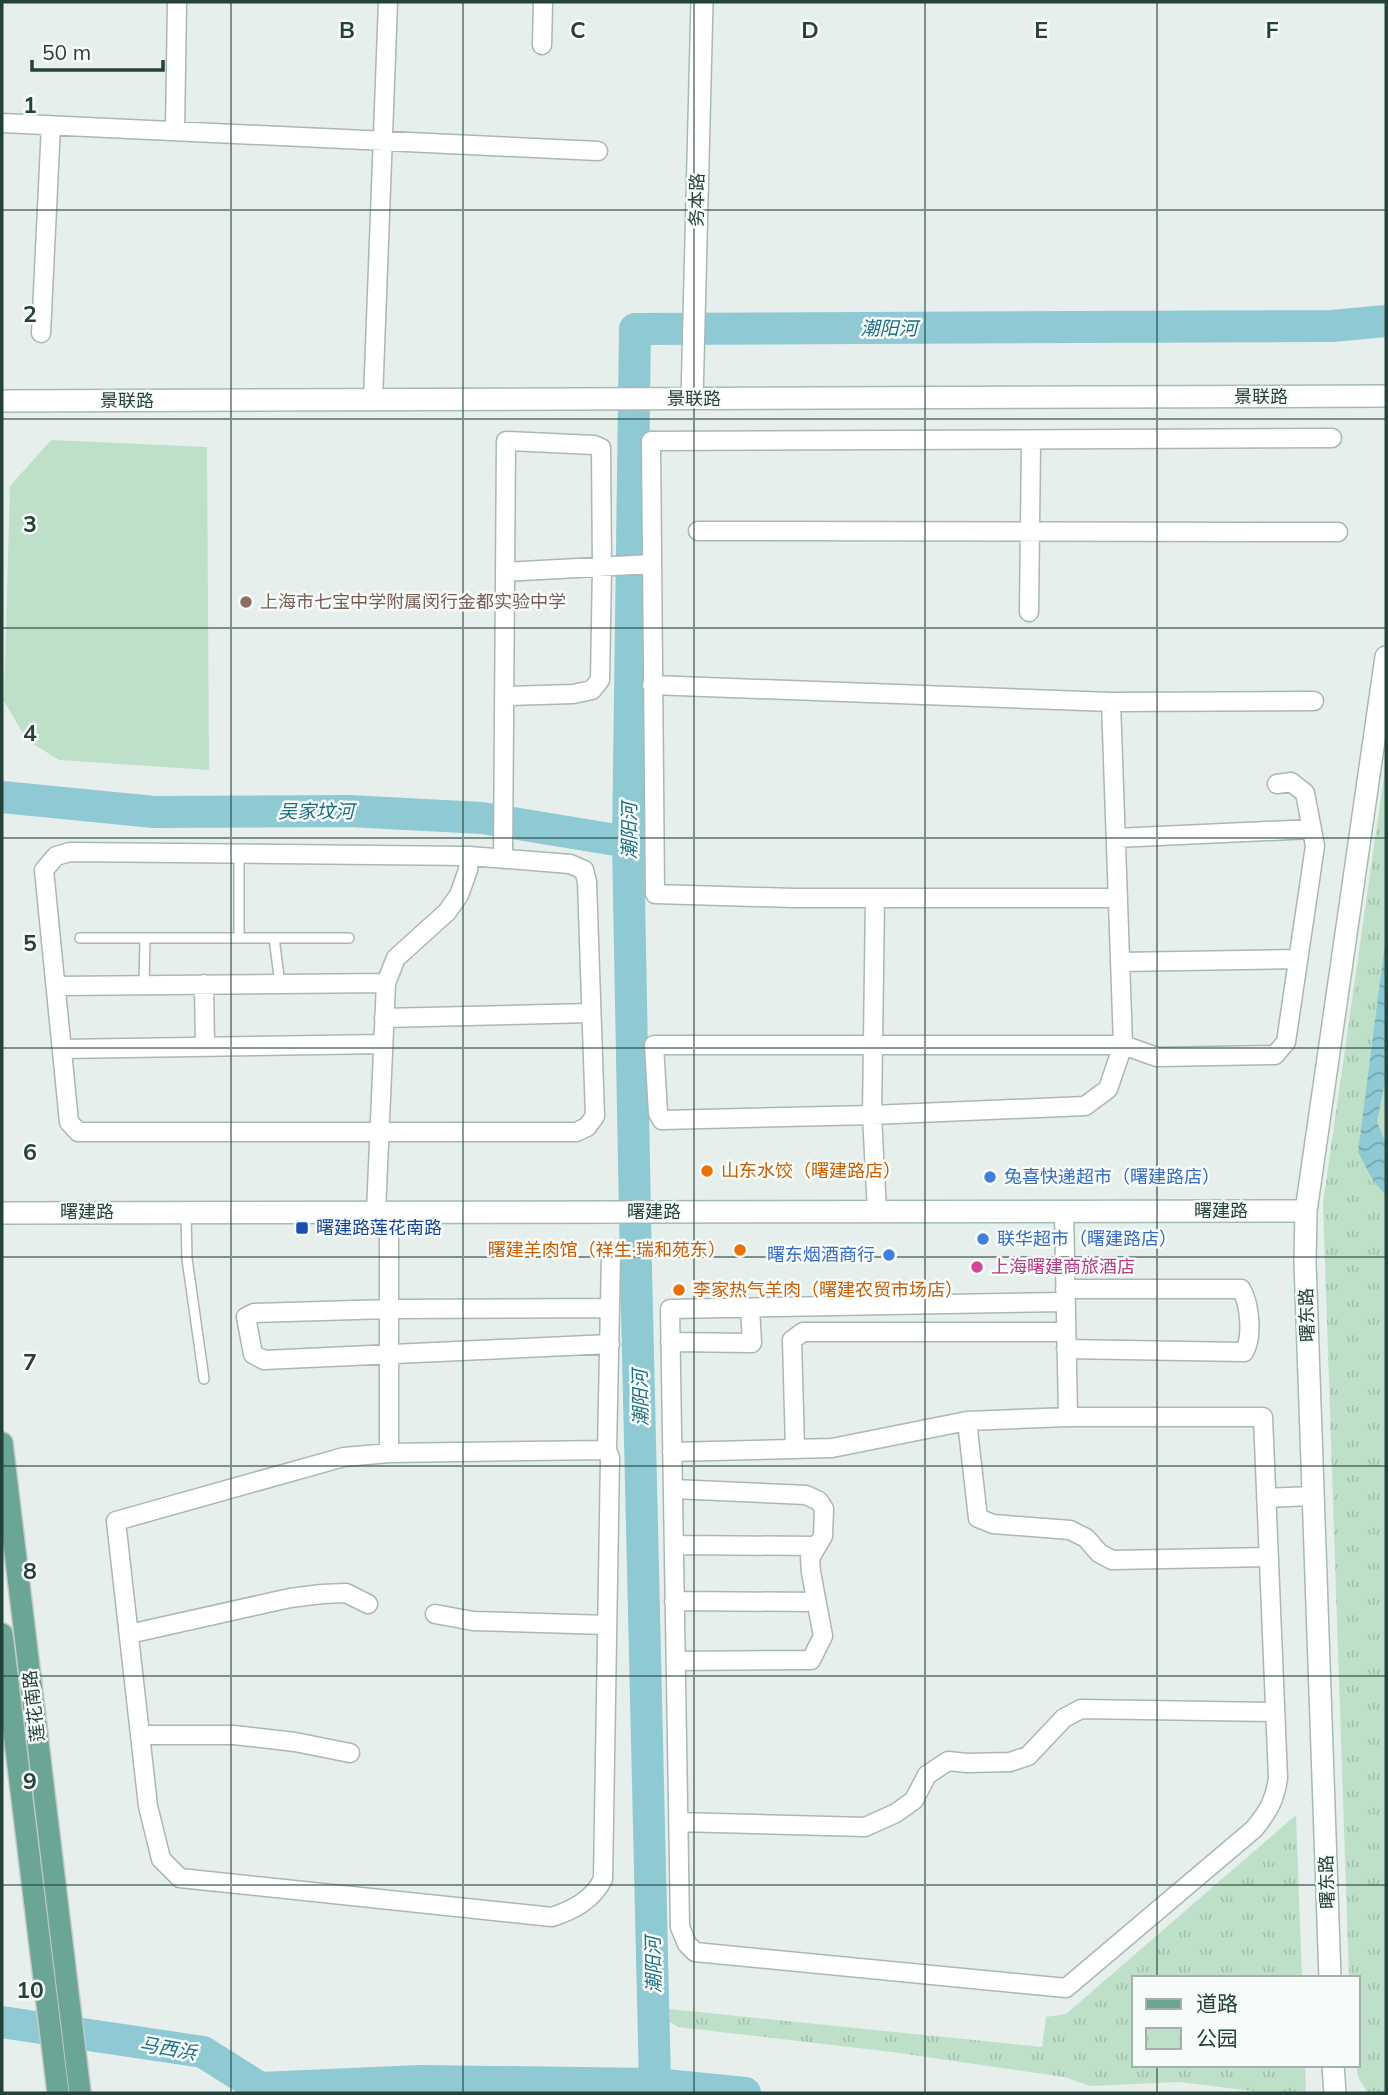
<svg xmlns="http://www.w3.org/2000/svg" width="1388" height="2095" viewBox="0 0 1388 2095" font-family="Mulish,'Noto Sans SC',sans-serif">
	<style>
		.green { fill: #bfe0c8 }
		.park { fill: url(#park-tufts) }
		.water { fill: url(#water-waves) }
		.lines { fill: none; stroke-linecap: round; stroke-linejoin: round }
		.river { stroke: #8ec9d4; stroke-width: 32 }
		.lane-casing { stroke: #a8b8b2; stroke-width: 12 }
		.street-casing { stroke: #a8b8b2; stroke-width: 21 }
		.secondary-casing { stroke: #a4bbb3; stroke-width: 24 }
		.primary-casing { stroke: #c2cac8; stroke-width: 24 }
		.lane { stroke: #fff; stroke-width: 9 }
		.street { stroke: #fff; stroke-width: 18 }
		.secondary { stroke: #fff; stroke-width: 21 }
		.primary { stroke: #6aa596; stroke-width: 21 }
		.grid { fill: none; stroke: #24423a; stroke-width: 2; stroke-opacity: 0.55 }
		.education-dot { fill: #8d6e63; stroke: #f7fbf9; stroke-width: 2.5 }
		.food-dot { fill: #e8710a; stroke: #f7fbf9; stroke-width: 2.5 }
		.shop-dot { fill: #3f7fe0; stroke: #f7fbf9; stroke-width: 2.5 }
		.transit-dot { fill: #1a4fb4; stroke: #f7fbf9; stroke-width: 2.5 }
		.hotel-dot { fill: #d1479c; stroke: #f7fbf9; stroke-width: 2.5 }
		.labels { text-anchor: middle; stroke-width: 5; stroke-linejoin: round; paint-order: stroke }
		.street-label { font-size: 18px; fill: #24423a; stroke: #f7fbf9 }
		.education-label { font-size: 18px; fill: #785e54; stroke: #f7fbf9; text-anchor: start }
		.food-label { font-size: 18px; fill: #c56008; stroke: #f7fbf9; text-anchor: start }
		.shop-label { font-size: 18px; fill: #366cbe; stroke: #f7fbf9; text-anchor: start }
		.transit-label { font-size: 18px; fill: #164399; stroke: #f7fbf9; text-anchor: start }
		.hotel-label { font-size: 18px; fill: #b23c85; stroke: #f7fbf9; text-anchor: start }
		.water-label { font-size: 19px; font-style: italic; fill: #1c6f80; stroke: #f7fbf9 }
		.grid-label { font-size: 23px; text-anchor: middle; font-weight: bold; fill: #24423a; stroke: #f7fbf9; stroke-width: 5; stroke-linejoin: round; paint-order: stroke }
	</style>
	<defs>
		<pattern id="park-tufts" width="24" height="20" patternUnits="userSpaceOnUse" patternTransform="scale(1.75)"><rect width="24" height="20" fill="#bfe0c8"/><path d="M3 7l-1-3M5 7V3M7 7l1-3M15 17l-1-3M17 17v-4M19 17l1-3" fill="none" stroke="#a4c1ad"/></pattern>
		<pattern id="water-waves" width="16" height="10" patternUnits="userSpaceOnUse" patternTransform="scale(1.75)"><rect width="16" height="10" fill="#8ec9d4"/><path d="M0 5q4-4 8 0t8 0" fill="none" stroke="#74a5ad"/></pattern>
	</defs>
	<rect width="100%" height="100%" fill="#e6efeb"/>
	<path class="green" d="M51,440L207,447L209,770L59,760L27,740L4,701L10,486Z"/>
	<path class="park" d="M1386,762V2093H1368L1359,2079L1356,2065H1358V1978H1349L1323,1203Z
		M1296,1815L1302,1978H1134V2065H1305L1306,2093H1267L1180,2082L1091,2086L1064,2077L892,2052L678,2027L665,2019L659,2008L1042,2047L1046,2017L1066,2014Z"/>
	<path class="water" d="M1386,936V1077L1377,1122L1386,1144V1196L1371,1177L1358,1152Z"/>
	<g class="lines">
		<path class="river" d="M2,797L154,812L349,811L482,818L628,842
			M2,2022L203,2052L260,2088L421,2081L655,2084L745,2093
			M655,2084L636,1269L628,842L635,329L1332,326L1386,321"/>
		<defs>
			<path id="lane" d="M80,938H349
				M239,938V854
				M274,938L280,984
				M144,985L145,938
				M186,1214L187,1259L204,1379"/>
			<path id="street" d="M542,45L543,2
				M2,123L598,151
				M175,131L177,2
				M41,333L51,125
				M373,400L388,2
				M698,531L1338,532
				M505,572L652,564
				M1029,612L1031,440
				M652,685L1111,702L1314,701
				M1111,702L1123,1045L1108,1089L1085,1106L872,1115L662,1120L658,1113L654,1045H1123L1157,1057L1275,1055L1286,1042L1315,846L1305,793L1291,782L1277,784
				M1116,838L1312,829
				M70,852L469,856L570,864L584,870L587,882L595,1116L587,1127L576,1132H78L69,1122L44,870L56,856Z
				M503,859L506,441L594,445L601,448L602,567L600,680L592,690L573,694L504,696
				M875,898L872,1115L877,1212
				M1118,898H794L655,894L651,441L1332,438
				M1120,962L1298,959
				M204,984L205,1046
				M56,986L386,983
				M384,1018L591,1013
				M62,1049L383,1044
				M1064,1211L1068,1417
				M376,1212L386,983L396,958L447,912L459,895L468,870L469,856
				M389,1212V1453
				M1065,1289H1241C1250,1304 1253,1337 1244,1352L1066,1349
				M670,1342L752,1343L750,1308
				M610,1344L264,1360L253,1354L246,1317L254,1313L389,1309L610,1308
				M967,1421L978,1518L993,1524L1070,1530L1086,1538L1099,1553L1112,1560L1269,1557
				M795,1448L792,1340L803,1332H1066
				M607,1450L610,1458L603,1879C593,1900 573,1910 552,1917L180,1878L161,1859L148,1806L116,1521L344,1457L389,1453Z
				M607,1450L611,1256
				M672,1452L832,1448L967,1421L1068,1417H1263L1278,1778C1275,1800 1268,1812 1254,1829L1066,1988L695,1952L687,1944L680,1927L670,1309L1065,1302
				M673,1489L806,1495L819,1501L824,1509L823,1536L810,1558L811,1572L823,1636L811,1660L676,1661
				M1266,1498L1313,1496
				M674,1545L817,1546
				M674,1601L816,1602
				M435,1614L473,1621L607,1625
				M129,1634L290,1598L322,1594L346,1593L368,1604
				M140,1735H234L295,1742L350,1753
				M678,1822L865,1827L896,1813L914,1800L927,1775L948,1761L967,1763L1010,1762L1028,1756L1064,1718L1081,1709L1275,1712"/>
			<path id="secondary" d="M692,399L702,2
				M2,401L1386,396
				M2,1213L1306,1211
				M1330,1978L1305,1262L1306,1211L1386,657
				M1333,2065L1335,2093"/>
			<path id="primary" d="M2,1443L80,2093
				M2,1634L58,2093"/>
		</defs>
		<use href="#lane" class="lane-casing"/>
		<use href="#street" class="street-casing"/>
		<use href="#secondary" class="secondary-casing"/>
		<use href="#primary" class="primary-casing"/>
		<use href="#lane" class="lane"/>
		<use href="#street" class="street"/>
		<use href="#secondary" class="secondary"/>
		<use href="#primary" class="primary"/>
	</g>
	<path class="grid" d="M231,2V2093M463,2V2093M694,2V2093M925,2V2093M1157,2V1978M2,210H1386M2,419H1386M2,628H1386M2,838H1386M2,1048H1386M2,1257H1386M2,1466H1386M2,1676H1386M2,1885H1386M1157,2065V2093"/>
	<circle class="education-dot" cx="246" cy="602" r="7"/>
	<g class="food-dot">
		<circle cx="707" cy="1171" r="7"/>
		<circle cx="740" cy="1250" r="7"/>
		<circle cx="679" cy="1290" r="7"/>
	</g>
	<g class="shop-dot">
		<circle cx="990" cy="1177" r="7"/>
		<circle cx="983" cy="1239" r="7"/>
		<circle cx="889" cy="1255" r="7"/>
	</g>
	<rect class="transit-dot" x="295" y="1221" width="14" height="14" rx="3.5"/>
	<circle class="hotel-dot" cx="977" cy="1267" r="7"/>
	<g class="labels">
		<g class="street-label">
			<text transform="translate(697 200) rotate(-89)" y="6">务本路</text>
			<text x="1261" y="403">景联路</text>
			<text x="694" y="405">景联路</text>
			<text x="127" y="407">景联路</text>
			<text x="1221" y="1217">曙建路</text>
			<text x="87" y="1218">曙建路</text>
			<text x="654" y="1218">曙建路</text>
			<text transform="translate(1307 1315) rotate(-92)" y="6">曙东路</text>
			<text transform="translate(34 1706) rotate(-97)" y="6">莲花南路</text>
			<text transform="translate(1327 1882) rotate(-92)" y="6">曙东路</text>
		</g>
		<g class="education-label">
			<text x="260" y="608">上海市七宝中学附属闵行金都实验中学</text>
		</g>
		<g class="food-label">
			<text x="721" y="1177">山东水饺（曙建路店）</text>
			<text x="726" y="1256" text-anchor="end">曙建羊肉馆（祥生·瑞和苑东）</text>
			<text x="693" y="1296">李家热气羊肉（曙建农贸市场店）</text>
		</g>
		<g class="shop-label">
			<text x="1004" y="1183">兔喜快递超市（曙建路店）</text>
			<text x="997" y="1245">联华超市（曙建路店）</text>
			<text x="875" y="1261" text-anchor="end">曙东烟酒商行</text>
		</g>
		<g class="transit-label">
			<text x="316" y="1234">曙建路莲花南路</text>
		</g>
		<g class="hotel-label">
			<text x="991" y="1273">上海曙建商旅酒店</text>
		</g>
		<g class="water-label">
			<text x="889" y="335">潮阳河</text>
			<text x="316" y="818">吴家坟河</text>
			<text transform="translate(629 831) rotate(-90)" y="7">潮阳河</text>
			<text transform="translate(640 1398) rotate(-91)" y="7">潮阳河</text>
			<text transform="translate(653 1965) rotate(-91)" y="7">潮阳河</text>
			<text transform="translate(168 2048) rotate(10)" y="7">马西浜</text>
		</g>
	</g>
	<g class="grid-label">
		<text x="347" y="38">B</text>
		<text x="578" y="38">C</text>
		<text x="810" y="38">D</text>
		<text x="1041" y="38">E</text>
		<text x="1272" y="38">F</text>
		<text x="30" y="113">1</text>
		<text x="30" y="322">2</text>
		<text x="30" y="532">3</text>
		<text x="30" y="741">4</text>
		<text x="30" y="951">5</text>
		<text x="30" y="1160">6</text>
		<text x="30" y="1370">7</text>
		<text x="30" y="1579">8</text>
		<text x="30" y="1789">9</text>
		<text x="30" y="1998">10</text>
	</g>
	<rect width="1388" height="2095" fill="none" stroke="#24423a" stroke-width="7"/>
	<rect x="1132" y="1976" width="228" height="91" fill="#f7fbf9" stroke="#a3b1ad" stroke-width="2"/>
	<rect x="1146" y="1999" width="35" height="10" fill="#6aa596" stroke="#a3b1ad" stroke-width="2"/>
	<text x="1196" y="2011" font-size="21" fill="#24423a">道路</text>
	<rect x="1146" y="2028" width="35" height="21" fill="url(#park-tufts)" stroke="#a3b1ad" stroke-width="2"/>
	<text x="1196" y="2046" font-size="21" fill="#24423a">公园</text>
	<path d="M32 60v10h131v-10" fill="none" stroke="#24423a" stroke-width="3.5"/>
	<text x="42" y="60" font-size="21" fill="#24423a" stroke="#f7fbf9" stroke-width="5" paint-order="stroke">50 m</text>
</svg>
